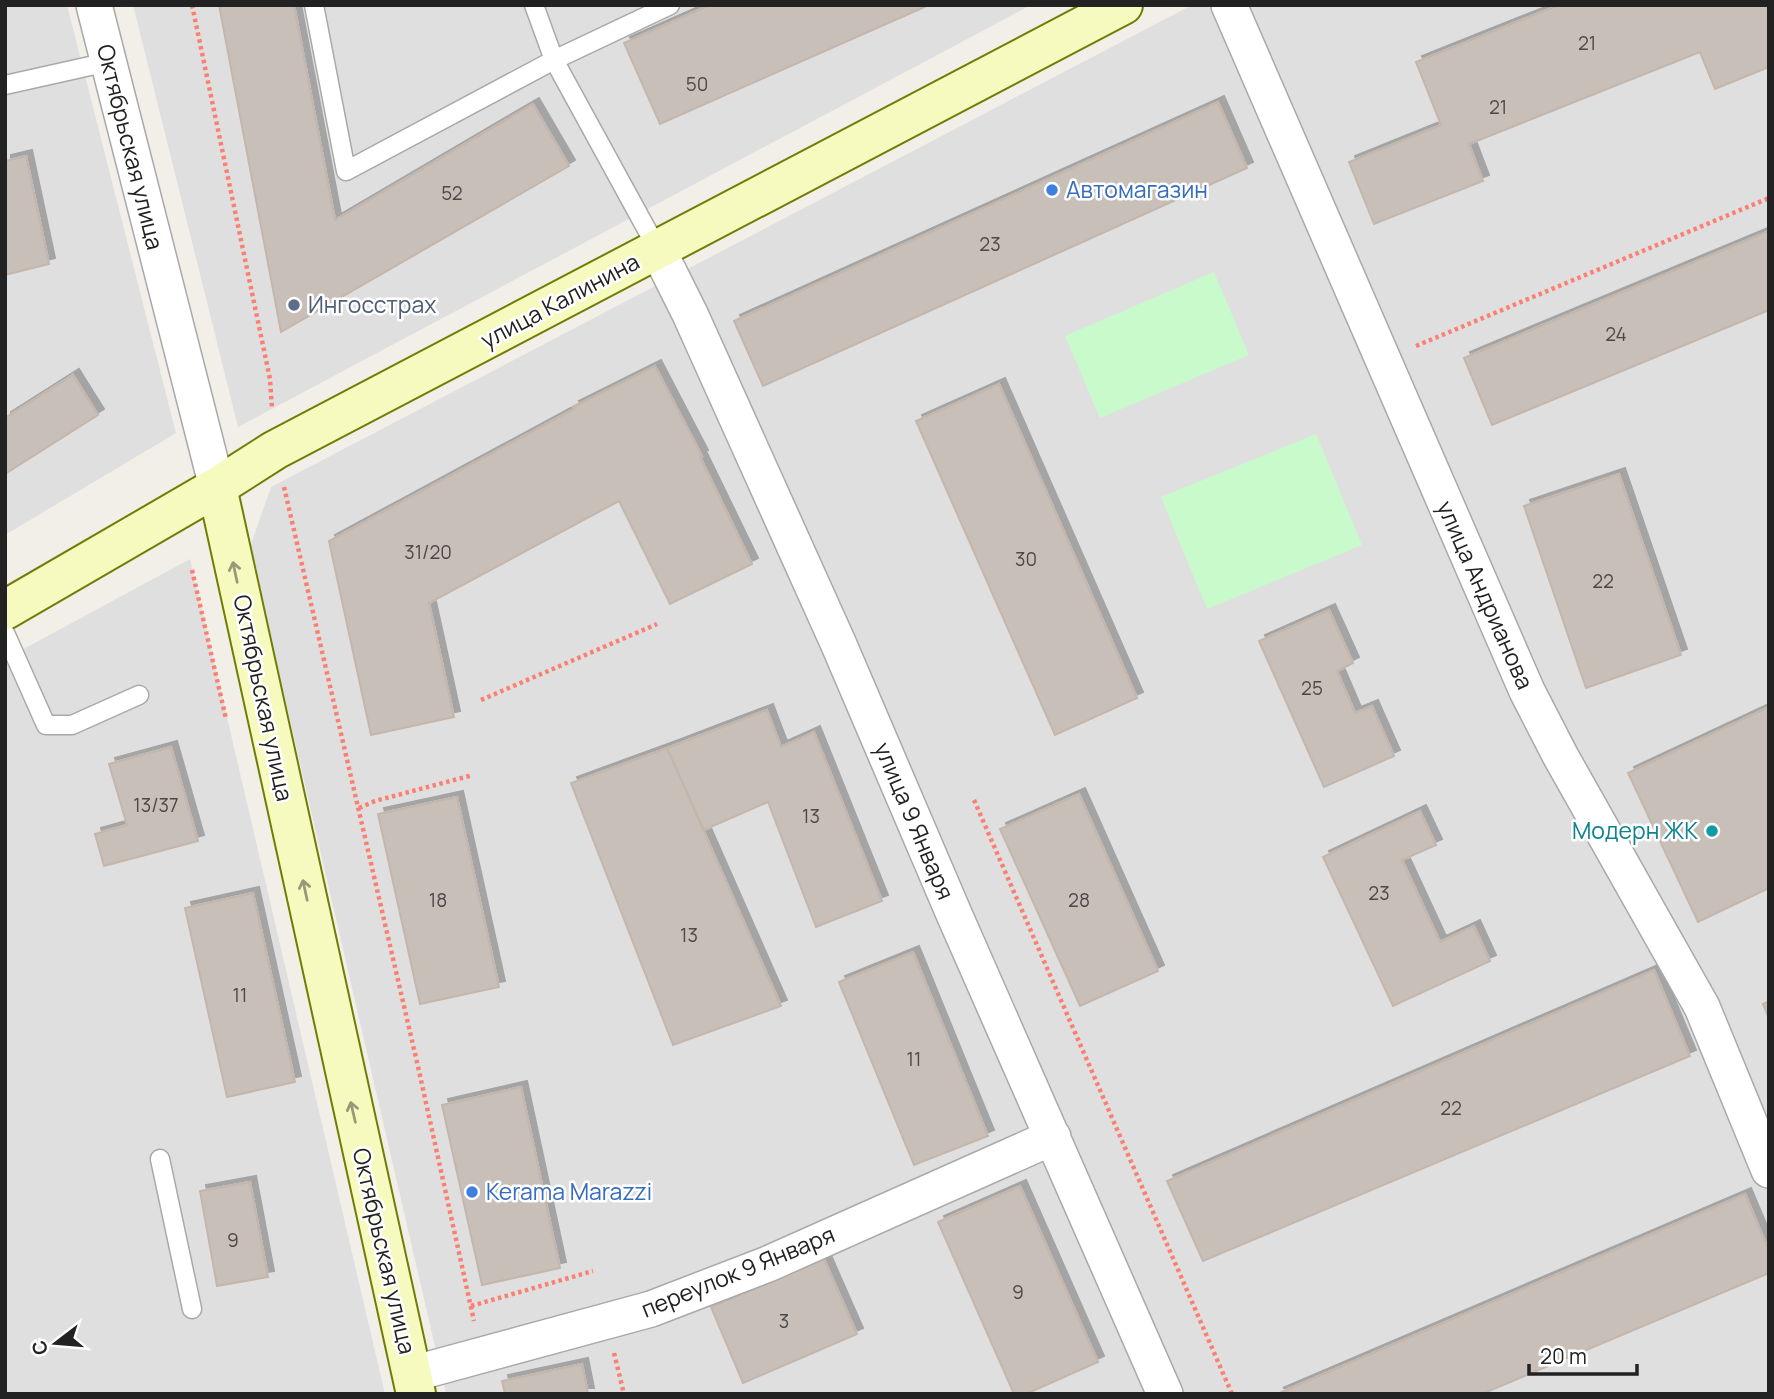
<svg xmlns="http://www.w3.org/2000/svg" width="1774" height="1399" viewBox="0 0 1774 1399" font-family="Manrope,sans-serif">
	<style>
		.residential { fill: #e0dfdf }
		.park { fill: #c8facc }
		.building { fill: #c7bfb8; stroke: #c4b6ab; stroke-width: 2; filter: url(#shadow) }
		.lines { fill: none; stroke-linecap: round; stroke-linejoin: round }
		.lane-casing { stroke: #a9a9a9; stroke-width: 21 }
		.street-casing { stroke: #a9a9a9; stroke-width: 38 }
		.secondary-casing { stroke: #707d05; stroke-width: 42 }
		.path { stroke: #fa8072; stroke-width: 4.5; stroke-dasharray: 3.5 3.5; stroke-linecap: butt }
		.lane { stroke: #fff; stroke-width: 18 }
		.street { stroke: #fff; stroke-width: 35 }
		.secondary { stroke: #f7fabf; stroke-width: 38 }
		.oneway { stroke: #979978 }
		.shop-dot { fill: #3f7fe0; stroke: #fff; stroke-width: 2.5 }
		.service-dot { fill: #5c6f8a; stroke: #fff; stroke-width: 2.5 }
		.culture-dot { fill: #0f9aa8; stroke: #fff; stroke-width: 2.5 }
		.labels { text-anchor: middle; stroke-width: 5; stroke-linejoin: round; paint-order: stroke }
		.number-label { font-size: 19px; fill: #4b4948 }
		.street-label { font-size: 23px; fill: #222; stroke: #fff }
		.shop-label { font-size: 23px; fill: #366cbe; stroke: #fff; text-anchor: start }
		.service-label { font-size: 23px; fill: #4e5e75; stroke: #fff; text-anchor: start }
		.culture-label { font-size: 23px; fill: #0d838f; stroke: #fff; text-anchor: end }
	</style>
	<defs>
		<filter id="shadow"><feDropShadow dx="6" dy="-6" stdDeviation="0" flood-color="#0004"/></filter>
	</defs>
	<rect width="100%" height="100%" fill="#f2efe9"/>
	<path class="residential" d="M5,5H67L176,433L5,535Z
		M133,5H1031L238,427Z
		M1192,5H1769V1394H446L250,547L271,487Z
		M190,559L385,1394H5V659Z"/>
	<path class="park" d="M1214,272L1249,355L1100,418L1065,336Z
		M1316,434L1362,545L1207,609L1161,497Z"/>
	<path class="building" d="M219,5H294L335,220L533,104L569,166L281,332Z
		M710,5H929L660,124L624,43Z
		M1559,5H1769V67L1715,89L1700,52L1469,144L1483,181L1374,224L1349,162L1441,125L1416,62Z
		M1218,102L1247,168L763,386L734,321Z
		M26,156L49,264L5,275V161Z
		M1769,231V310L1492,425L1464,358Z
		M655,366L702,456L700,457L752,564L670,604L619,501L429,603L454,717L371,735L329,541L574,409L573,407Z
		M73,375L98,415L5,474V418Z
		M999,384L1137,698L1055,735L916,421Z
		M1619,474L1681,655L1586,688L1524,506Z
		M1329,610L1353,663L1337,671L1355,713L1372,706L1394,756L1324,787L1259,641Z
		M1769,707V888L1698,922L1628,773Z
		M767,710L781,747L814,732L882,901L816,927L768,802L704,830L667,748Z
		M171,747L198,841L104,866L95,834L127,825L109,764Z
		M667,748L781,1006L673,1045L571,783Z
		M1079,794L1158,971L1080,1006L1000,829Z
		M457,797L499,987L420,1004L378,814Z
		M1420,811L1436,845L1402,860L1440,942L1474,926L1490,961L1393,1006L1323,857Z
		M253,893L295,1082L227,1097L185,908Z
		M913,952L988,1136L914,1165L839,982Z
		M1654,970L1690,1056L1203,1261L1167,1181Z
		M1769,1001V1019L1763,1004Z
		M521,1087L560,1268L482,1285L442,1105Z
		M250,1182L268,1277L217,1286L200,1191Z
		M1020,1186L1098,1362L1026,1394H1014L938,1222Z
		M1745,1194L1769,1251V1273L1482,1394H1277Z
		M824,1259L857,1334L743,1383L711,1307Z
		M582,1364L588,1394H505L502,1381Z"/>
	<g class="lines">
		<defs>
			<path id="lane" d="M314,5L346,171L554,60L658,250
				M534,5L554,60L670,5
				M5,85L108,62
				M5,633L46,725H72L139,695
				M160,1159L192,1309"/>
			<path id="street" d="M94,5L217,487
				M1229,5L1527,691L1561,757L1702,1007L1769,1170
				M658,250L690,314L839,645L954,914L1165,1394
				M412,1374L651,1309L768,1264L1053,1137"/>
			<path id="secondary" d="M217,487L416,1394
				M5,610L217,487L275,450L1123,5"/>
		</defs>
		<use href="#lane" class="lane-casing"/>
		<use href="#street" class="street-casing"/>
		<use href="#secondary" class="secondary-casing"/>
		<path class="path" d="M192,5L270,379L272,409
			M1416,346L1769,198
			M284,487L419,1071L474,1321
			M192,570L226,719
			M481,700L657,624
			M974,800L1232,1394
			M359,808L375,801L473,775
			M471,1306L593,1271
			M614,1353L624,1394"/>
		<use href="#lane" class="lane"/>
		<use href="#street" class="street"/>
		<use href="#secondary" class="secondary"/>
	</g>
	<defs><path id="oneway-shaft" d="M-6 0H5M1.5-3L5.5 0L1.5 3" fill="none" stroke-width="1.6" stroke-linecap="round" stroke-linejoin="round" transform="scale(1.75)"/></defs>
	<g class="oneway">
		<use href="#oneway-shaft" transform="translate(235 572) rotate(-102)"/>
		<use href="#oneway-shaft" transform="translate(305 890) rotate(-102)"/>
		<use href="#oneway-shaft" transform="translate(353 1112) rotate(-103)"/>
	</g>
	<g class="shop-dot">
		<circle cx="1052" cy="190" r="7"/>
		<circle cx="472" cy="1192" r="7"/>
	</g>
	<circle class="service-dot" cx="294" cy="305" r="7"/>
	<circle class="culture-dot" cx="1712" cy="831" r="7"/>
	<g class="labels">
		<g class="number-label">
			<text x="1587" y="50">21</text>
			<text x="697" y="91">50</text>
			<text x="1498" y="114">21</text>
			<text x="452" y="200">52</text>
			<text x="990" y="251">23</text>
			<text x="1616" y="341">24</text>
			<text x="428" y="559">31/20</text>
			<text x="1026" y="566">30</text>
			<text x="1603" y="588">22</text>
			<text x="1312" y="695">25</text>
			<text x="156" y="812">13/37</text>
			<text x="811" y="823">13</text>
			<text x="1379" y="900">23</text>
			<text x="438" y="907">18</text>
			<text x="1079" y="907">28</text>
			<text x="689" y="942">13</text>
			<text x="240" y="1002">11</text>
			<text x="914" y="1066">11</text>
			<text x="1451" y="1115">22</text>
			<text x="233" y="1247">9</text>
			<text x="1018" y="1299">9</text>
			<text x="784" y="1328">3</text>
		</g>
		<g class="street-label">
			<text transform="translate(130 147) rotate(76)" y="8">Октябрьская улица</text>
			<text transform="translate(560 301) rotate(-28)" y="8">улица Калинина</text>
			<text transform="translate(1485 595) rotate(66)" y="8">улица Андрианова</text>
			<text transform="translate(263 698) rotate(78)" y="8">Октябрьская улица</text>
			<text transform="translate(914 821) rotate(67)" y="8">улица 9 Января</text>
			<text transform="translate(384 1251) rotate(77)" y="8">Октябрьская улица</text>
			<text transform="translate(738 1272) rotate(-22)" y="8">переулок 9 Января</text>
		</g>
		<g class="shop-label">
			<text x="1066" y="198">Автомагазин</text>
			<text x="486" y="1200">Kerama Marazzi</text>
		</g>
		<g class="service-label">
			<text x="308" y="313">Ингосстрах</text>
		</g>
		<g class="culture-label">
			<text x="1698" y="839">Модерн ЖК</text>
		</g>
	</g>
	<rect width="1774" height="1399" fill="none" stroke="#222222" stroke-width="14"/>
	<g transform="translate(56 1343) rotate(254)" stroke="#ffffff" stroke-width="5" paint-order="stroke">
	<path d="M0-5L12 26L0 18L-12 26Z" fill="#222222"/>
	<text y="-10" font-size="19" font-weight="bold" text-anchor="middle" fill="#222222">С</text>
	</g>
	<path d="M1529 1364v10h108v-10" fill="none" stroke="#222222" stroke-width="3.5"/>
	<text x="1540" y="1364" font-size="21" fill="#222222" stroke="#ffffff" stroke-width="5" paint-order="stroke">20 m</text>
</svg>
